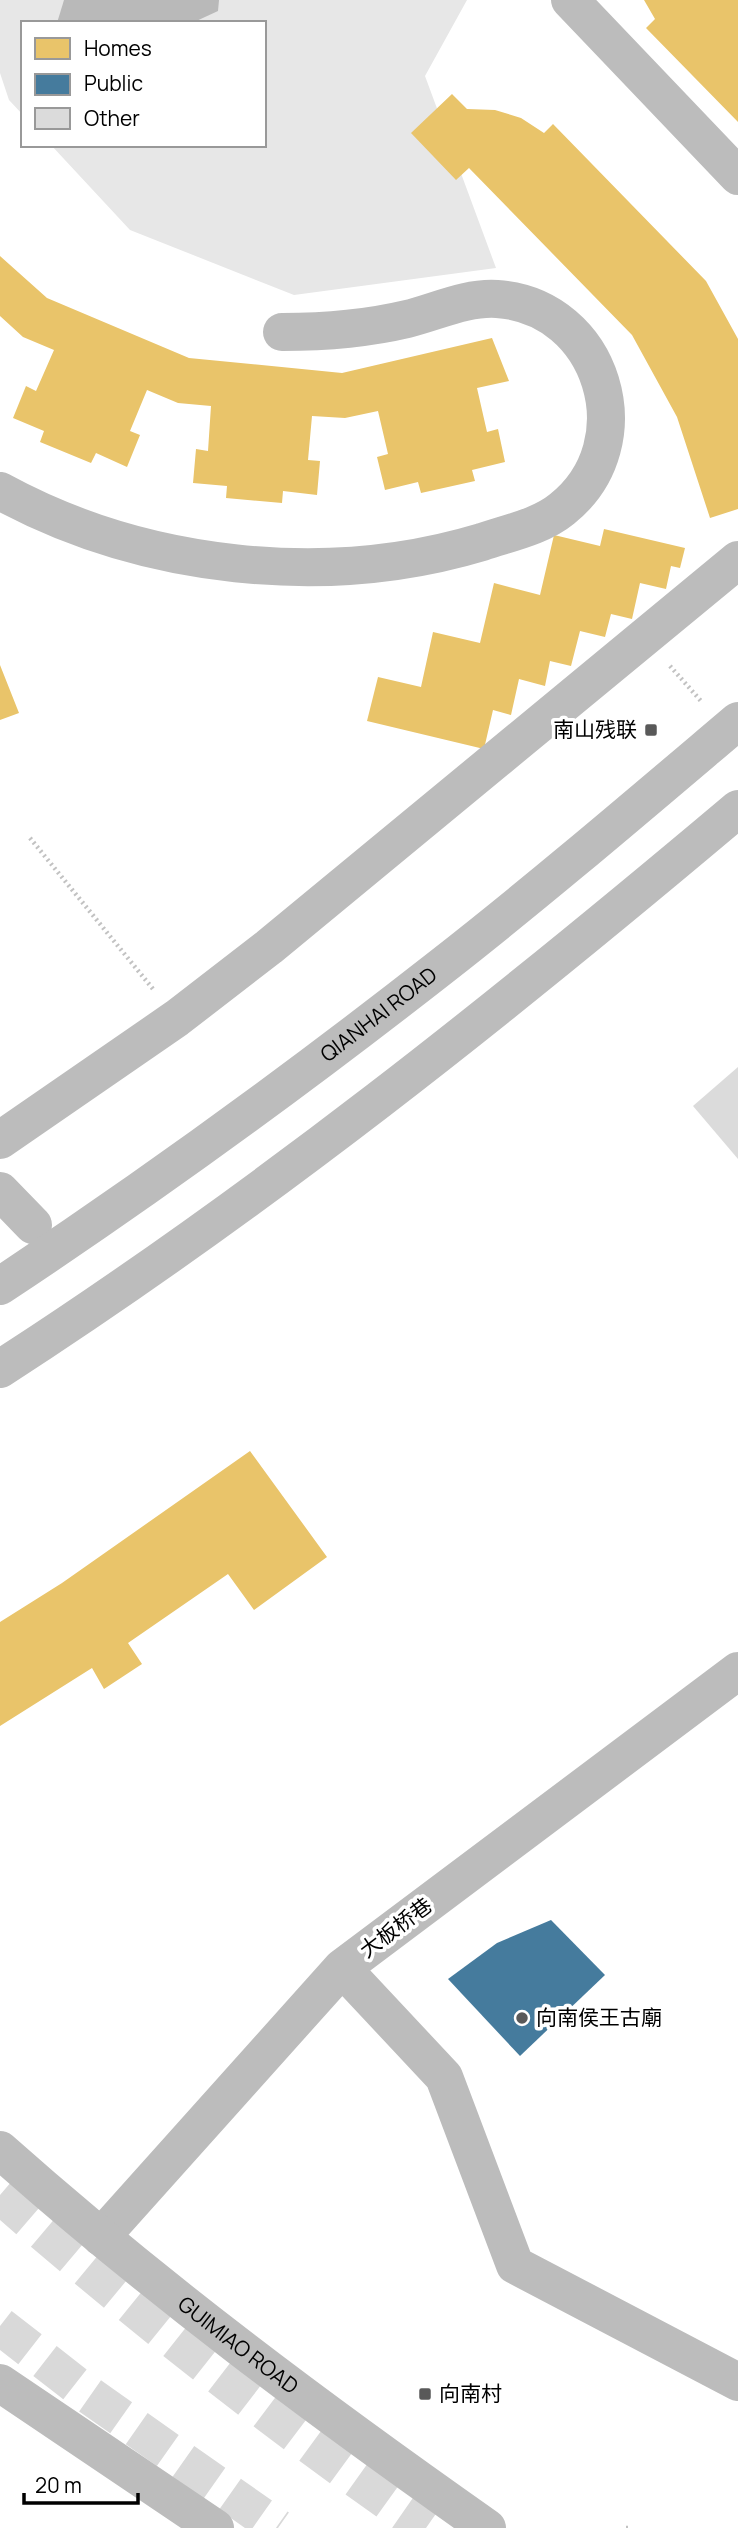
<svg xmlns="http://www.w3.org/2000/svg" width="738" height="2528" viewBox="0 0 738 2528" font-family="Manrope,'Noto Sans SC',sans-serif">
	<style>
		.green { fill: #e7e7e7 }
		.water { fill: #b9b9b9 }
		.homes { fill: #e9c46a }
		.public { fill: #457b9d }
		.building { fill: #dbdbdb }
		.lines { fill: none; stroke-linecap: round; stroke-linejoin: round }
		.highway-tunnel { stroke: #d9d9d9; stroke-width: 38; stroke-dasharray: 38 19; stroke-linecap: butt }
		.path { stroke: #c2c2c2; stroke-width: 4.5; stroke-dasharray: 2 3.5; stroke-linecap: butt }
		.minor { stroke: #bcbcbc; stroke-width: 38 }
		.major { stroke: #bcbcbc; stroke-width: 38 }
		.poi-dot { fill: #595959; stroke: #fff; stroke-width: 2.5 }
		.labels { text-anchor: middle; stroke-width: 7; stroke-linejoin: round; paint-order: stroke }
		.poi-label { font-size: 21px; fill: #000; stroke: #fff; text-anchor: start }
		.street-label { font-size: 21px; fill: #000; stroke: #fff }
	</style>
	<rect width="100%" height="100%" fill="#fff"/>
	<path class="green" d="M0,0H467L425,76L496,268L294,295L130,230L51,145H264V23H23V115L9,100L0,73Z"/>
	<path class="water" d="M64,0H219L218,11L192,23H57Z"/>
	<path class="homes" d="M644,0H738V122L646,28L655,19Z
		M452,94L467,109L495,110L521,118L544,133L553,124L706,281L738,339V509L710,518L677,417L632,335L469,168L456,180L411,133Z
		M0,256L47,298L189,358L342,373L492,338L509,381L477,388L487,432L498,429L505,462L472,470L475,481L421,493L418,482L385,490L377,457L388,454L378,411L345,418L312,416L308,460L320,461L317,495L283,491L282,503L226,498L227,486L193,483L196,449L208,451L211,406L178,403L147,390L130,431L140,435L127,467L96,453L91,463L40,442L44,431L13,418L26,386L36,391L54,350L23,337L0,316Z
		M604,529L685,548L680,568L671,566L666,589L640,583L632,619L611,614L605,637L580,631L571,666L550,661L545,686L519,679L511,715L493,710L484,749L367,721L378,677L421,687L433,632L480,643L494,583L540,595L554,535L600,546Z
		M0,665L19,713L0,720Z
		M250,1451L327,1557L254,1610L228,1574L128,1643L142,1664L104,1689L92,1668L0,1726V1622L62,1583Z"/>
	<path class="public" d="M551,1920L605,1975L520,2056L448,1979L497,1943Z"/>
	<path class="building" d="M738,1067V1159L693,1106Z"/>
	<g class="lines">
		<path class="highway-tunnel" d="M0,2195C136,2313 278,2426 426,2528
			M0,2326L86,2393L278,2528"/>
		<path class="path" d="M670,666L701,701
			M30,838L153,989
			M626,2528H629"/>
		<path class="minor" d="M570,0L738,176
			M0,491C143,569 326,589 482,542C508,533 540,527 562,509C645,443 603,306 497,299C466,297 436,312 407,319C365,329 324,332 282,332
			M0,1140L177,1018L269,947L738,560
			M0,1191L33,1225
			M342,1968L444,2077L515,2265L738,2382
			M101,2237L342,1968L738,1671"/>
		<g class="major">
			<path id="s1" d="M0,1286C151,1186 298,1079 441,967C542,888 640,804 738,721"/>
			<path d="M0,1369C260,1201 502,1008 738,809"/>
			<path id="s2" d="M0,2150C154,2287 319,2410 487,2528"/>
			<path d="M0,2383L215,2528"/>
		</g>
	</g>
	<g class="poi-dot">
		<rect x="644" y="723" width="14" height="14" rx="3.5"/>
		<circle cx="522" cy="2018" r="7"/>
		<rect x="418" y="2387" width="14" height="14" rx="3.5"/>
	</g>
	<g class="labels">
		<g class="poi-label">
			<text x="637" y="737" text-anchor="end">南山残联</text>
			<text x="536" y="2025">向南侯王古廟</text>
			<text x="439" y="2401">向南村</text>
		</g>
		<g class="street-label">
			<text dy="7" stroke="none"><textPath href="#s1" startOffset="466">QIANHAI ROAD</textPath></text>
			<text transform="translate(396 1928) rotate(-37)" y="7">大板桥巷</text>
			<text dy="7" stroke="none"><textPath href="#s2" startOffset="308">GUIMIAO ROAD</textPath></text>
		</g>
	</g>
	<rect x="21" y="21" width="245" height="126" fill="#ffffff" stroke="#999999" stroke-width="2"/>
	<rect x="35" y="38" width="35" height="21" fill="#e9c46a" stroke="#999999" stroke-width="2"/>
	<text x="84" y="56" font-size="21" fill="#000000">Homes</text>
	<rect x="35" y="74" width="35" height="21" fill="#457b9d" stroke="#999999" stroke-width="2"/>
	<text x="84" y="91" font-size="21" fill="#000000">Public</text>
	<rect x="35" y="108" width="35" height="21" fill="#dbdbdb" stroke="#999999" stroke-width="2"/>
	<text x="84" y="126" font-size="21" fill="#000000">Other</text>
	<path d="M24 2493v10h114v-10" fill="none" stroke="#000000" stroke-width="3.5"/>
	<text x="35" y="2493" font-size="21" fill="#000000" stroke="#ffffff" stroke-width="5" paint-order="stroke">20 m</text>
</svg>
